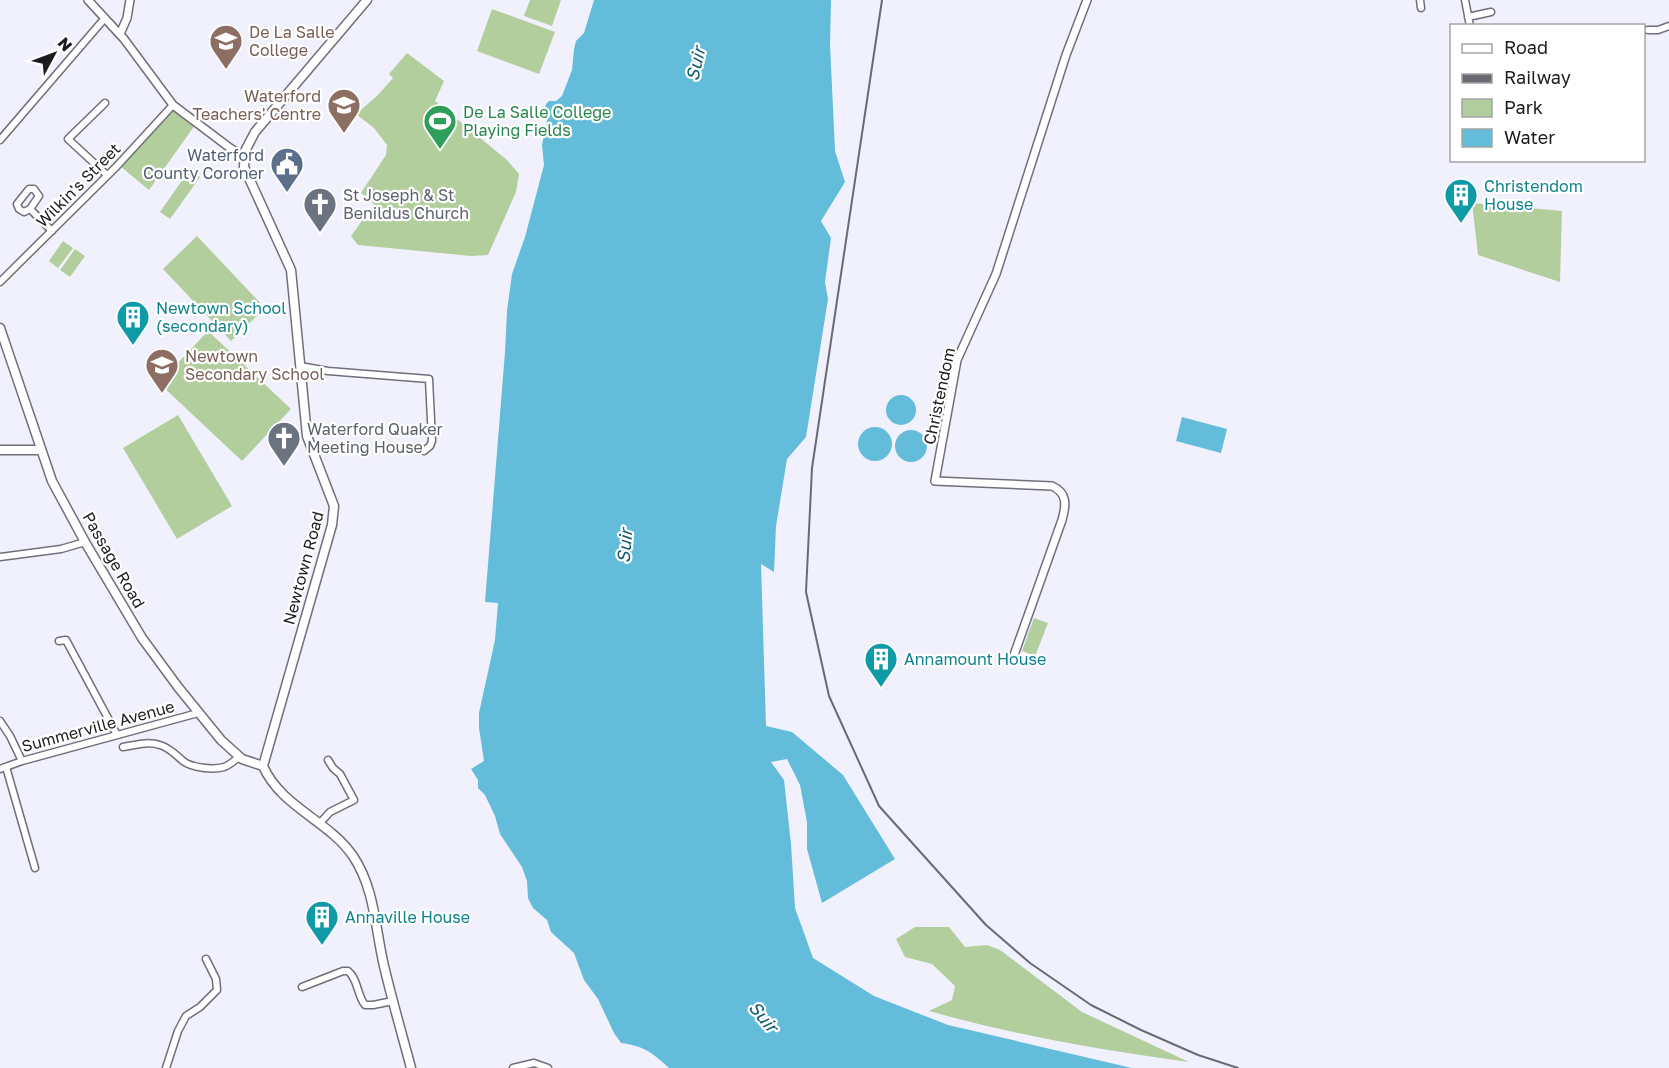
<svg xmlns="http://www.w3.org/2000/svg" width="1669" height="1068" viewBox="0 0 1669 1068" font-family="'Golos Text',sans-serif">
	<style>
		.green { fill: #b1ce9c }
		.water { fill: #63bcd9 }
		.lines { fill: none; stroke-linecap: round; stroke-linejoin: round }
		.minor-casing { stroke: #6f6f7a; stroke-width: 9 }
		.tertiary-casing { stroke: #6f6f7a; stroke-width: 10 }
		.secondary-casing { stroke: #6f6f7a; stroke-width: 11 }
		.minor { stroke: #fff; stroke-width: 6 }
		.tertiary { stroke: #fff; stroke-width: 7 }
		.secondary { stroke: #fff; stroke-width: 8 }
		.rail { stroke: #6a6a72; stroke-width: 2 }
		.labels { text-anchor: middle; stroke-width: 4.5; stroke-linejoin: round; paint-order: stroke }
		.education-label { font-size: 16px; fill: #785e54; stroke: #fff; text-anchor: start }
		.leisure-label { font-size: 16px; fill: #27864d; stroke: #fff; text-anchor: start }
		.service-label { font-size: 16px; fill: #4e5e75; stroke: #fff; text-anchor: end }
		.street-label { font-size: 16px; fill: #1c1c20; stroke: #fff }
		.culture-label { font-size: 16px; fill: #0d838f; stroke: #fff; text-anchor: start }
		.worship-label { font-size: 16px; fill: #5b616d; stroke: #fff; text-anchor: start }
		.water-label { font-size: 18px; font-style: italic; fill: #105b6f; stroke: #fff }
	</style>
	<rect width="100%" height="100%" fill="#f1f1fe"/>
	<path class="green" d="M530,0H561L552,26L524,16Z
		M492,9L555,32L539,74L477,51Z
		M407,53L444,81L435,101L507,160L519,174L516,192L488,255L471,256L358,245L351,236L374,204L361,193L386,155L387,145L374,128L356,114L377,96L393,78L389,74Z
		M174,110L195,125L149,190L120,166Z
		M190,169L200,177L170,219L160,212Z
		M1472,203L1562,211L1560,282L1478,255Z
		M197,236L265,308L231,341L163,269Z
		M63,241L73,248L58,268L49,261Z
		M75,249L85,256L70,277L60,270Z
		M208,331L291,409L242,461L159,383Z
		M178,415L232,506L177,539L123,448Z
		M1034,618L1048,623L1035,656L1022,651Z
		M915,927H949L965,947L987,945L1000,950L1082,1012L1189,1062C1102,1050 1014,1035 929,1011L952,1000L955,986L932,964L905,957L896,939Z"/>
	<path class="water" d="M594,0H831L830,44L835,151L845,182L821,221L831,238L825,282L828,299L806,437L787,459L776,526L774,572L761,564L766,726L792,732L843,775L895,859L822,903L807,849V822L800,785L787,759L771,762L784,780L791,844L795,908L813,958L874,996L948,1025L1132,1068H669C653,1053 644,1046 621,1043L614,1033L598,999L584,980L574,953L551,932L547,920L533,908L528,898L527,881L522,867L500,834L495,816L485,795L478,788V780L471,769L484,761L479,728V713L495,640L498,603L485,602L505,352L507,311L512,274L525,237L544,165L542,145L547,120L544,112L546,104L549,101H556L562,96L572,70L574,49L576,41L584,33Z
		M886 410a15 15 0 1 1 30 0a15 15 0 1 1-30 0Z
		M1182,417L1227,429L1221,453L1176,441Z
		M858 444a17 17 0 1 1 34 0a17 17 0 1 1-34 0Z
		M895 446a16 16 0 1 1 32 0a16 16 0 1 1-32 0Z"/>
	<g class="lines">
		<defs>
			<path id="minor" d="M1420,0L1421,8
				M1465,0L1470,26
				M1468,17L1491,12
				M1648,30H1658L1669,26
				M105,103L68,139L107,175
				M0,140L105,18
				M30,209L39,196L34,189H29L17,204L19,209L24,212L30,209L52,231
				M0,282L116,167L173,105
				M300,366L328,371L429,379L432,441L430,446L424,451
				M0,557L61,549L85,542
				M59,641L66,640L117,735
				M0,721L10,736L22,761
				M123,747C135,745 148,741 160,745C170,748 176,755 183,761C192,768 213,770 224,767C230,765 235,760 239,757
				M6,767L35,868
				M0,769L22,761L198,713
				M319,824L330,812L354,800L340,774L333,768L328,760
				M302,987L343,971H348C358,979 357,995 365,1005H373L393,1001
				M166,1068L178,1031L186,1016L200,1007L217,990L216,979L206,959
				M513,1068L534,1063L548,1068"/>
			<path id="tertiary" d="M88,0L124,39L173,105L230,148L243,156
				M120,34L127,18L130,0
				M1014,655L1062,520C1066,506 1068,493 1052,486L935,481L957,360L996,274L1066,55L1087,0"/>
			<path id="secondary" d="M0,328L52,481L85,542L142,638L178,687L221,740L242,759L263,766
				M0,450H41
				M263,766L332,525L334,506L307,436L291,270L244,167L245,151L255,132L367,0
				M263,766C281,807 328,820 353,856C375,889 375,928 384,966C392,1000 402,1034 411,1068"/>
		</defs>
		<use href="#minor" class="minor-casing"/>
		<use href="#tertiary" class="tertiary-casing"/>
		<use href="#secondary" class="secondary-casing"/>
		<use href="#minor" class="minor"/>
		<use href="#tertiary" class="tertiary"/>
		<use href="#secondary" class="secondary"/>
		<path class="rail" d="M882,0L812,468L806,592L829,696L879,806L986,925L1030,963L1091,1005L1141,1030L1198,1055L1238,1068"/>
	</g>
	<defs>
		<symbol id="school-pin" viewBox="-11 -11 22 30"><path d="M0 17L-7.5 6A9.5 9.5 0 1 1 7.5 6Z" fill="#8d6e63" stroke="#fff"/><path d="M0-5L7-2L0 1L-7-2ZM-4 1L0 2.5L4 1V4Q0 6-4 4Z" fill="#fff"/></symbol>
		<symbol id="stadium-pin" viewBox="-11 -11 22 30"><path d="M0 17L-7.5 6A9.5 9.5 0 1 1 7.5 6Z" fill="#2e9e5b" stroke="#fff"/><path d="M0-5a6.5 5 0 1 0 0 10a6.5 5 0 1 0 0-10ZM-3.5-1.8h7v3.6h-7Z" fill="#fff"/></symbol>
		<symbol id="civic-pin" viewBox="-11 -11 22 30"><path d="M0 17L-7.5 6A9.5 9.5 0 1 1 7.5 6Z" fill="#5c6f8a" stroke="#fff"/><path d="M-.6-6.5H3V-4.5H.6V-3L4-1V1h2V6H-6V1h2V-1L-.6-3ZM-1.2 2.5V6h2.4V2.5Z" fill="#fff"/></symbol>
		<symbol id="building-pin" viewBox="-11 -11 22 30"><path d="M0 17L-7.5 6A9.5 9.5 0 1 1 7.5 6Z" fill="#0f9aa8" stroke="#fff"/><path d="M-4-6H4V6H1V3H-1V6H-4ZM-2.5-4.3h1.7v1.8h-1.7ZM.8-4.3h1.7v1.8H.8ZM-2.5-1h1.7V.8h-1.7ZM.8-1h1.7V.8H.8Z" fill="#fff"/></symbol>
		<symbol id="church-pin" viewBox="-11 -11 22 30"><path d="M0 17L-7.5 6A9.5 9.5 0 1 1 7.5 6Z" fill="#6b7280" stroke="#fff"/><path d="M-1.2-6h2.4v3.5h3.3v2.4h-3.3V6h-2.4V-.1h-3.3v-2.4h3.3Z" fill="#fff"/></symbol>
	</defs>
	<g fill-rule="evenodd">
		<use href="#school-pin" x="207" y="22" width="38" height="52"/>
		<use href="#school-pin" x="325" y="86" width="38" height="52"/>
		<use href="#stadium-pin" x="421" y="102" width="38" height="52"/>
		<use href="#civic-pin" x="268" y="145" width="38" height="52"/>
		<use href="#building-pin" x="1442" y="176" width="38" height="52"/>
		<use href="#church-pin" x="301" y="185" width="38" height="52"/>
		<use href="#building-pin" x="114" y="298" width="38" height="52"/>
		<use href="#school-pin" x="143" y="346" width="38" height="52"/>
		<use href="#church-pin" x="265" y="419" width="38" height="52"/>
		<use href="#building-pin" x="862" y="640" width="38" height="52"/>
		<use href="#building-pin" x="303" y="898" width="38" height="52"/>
	</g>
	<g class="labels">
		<g class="education-label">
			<text x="249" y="38">De La Salle<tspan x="249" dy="18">College</tspan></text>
			<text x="321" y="102" text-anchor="end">Waterford<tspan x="321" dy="18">Teachers' Centre</tspan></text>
			<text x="185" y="362">Newtown<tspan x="185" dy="18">Secondary School</tspan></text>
		</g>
		<g class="leisure-label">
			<text x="463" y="118">De La Salle College<tspan x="463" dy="18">Playing Fields</tspan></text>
		</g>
		<g class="service-label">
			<text x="264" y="161">Waterford<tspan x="264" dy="18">County Coroner</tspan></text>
		</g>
		<g class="street-label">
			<text transform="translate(78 185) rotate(-45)" y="6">Wilkin's Street</text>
			<text transform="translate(939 396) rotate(-78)" y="6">Christendom</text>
			<text transform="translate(114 560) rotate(60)" y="6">Passage Road</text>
			<text transform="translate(303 568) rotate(-75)" y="6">Newtown Road</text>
			<text transform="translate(98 726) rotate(-15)" y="6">Summerville Avenue</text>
		</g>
		<g class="culture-label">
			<text x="1484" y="192">Christendom<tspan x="1484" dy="18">House</tspan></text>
			<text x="156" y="314">Newtown School<tspan x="156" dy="18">(secondary)</tspan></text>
			<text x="904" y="665">Annamount House</text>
			<text x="345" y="923">Annaville House</text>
		</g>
		<g class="worship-label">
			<text x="343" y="201">St Joseph &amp; St<tspan x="343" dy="18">Benildus Church</tspan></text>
			<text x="307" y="435">Waterford Quaker<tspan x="307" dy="18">Meeting House</tspan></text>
		</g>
		<g class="water-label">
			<text transform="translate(696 64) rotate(-77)" y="6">Suir</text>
			<text transform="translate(625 546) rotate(-85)" y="6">Suir</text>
			<text transform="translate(763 1017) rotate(50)" y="6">Suir</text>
		</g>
	</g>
	<rect x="1450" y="24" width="195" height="138" fill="#ffffff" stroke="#a4a4a6" stroke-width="1.5"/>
	<rect x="1462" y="44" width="30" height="9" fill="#ffffff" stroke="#a4a4a6" stroke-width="1.5"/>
	<text x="1504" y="54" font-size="18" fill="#1c1c20">Road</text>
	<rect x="1462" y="74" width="30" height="9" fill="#6a6a72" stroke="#a4a4a6" stroke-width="1.5"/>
	<text x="1504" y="84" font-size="18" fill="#1c1c20">Railway</text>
	<rect x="1462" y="99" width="30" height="18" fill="#b1ce9c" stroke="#a4a4a6" stroke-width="1.5"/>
	<text x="1504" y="114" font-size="18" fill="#1c1c20">Park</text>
	<rect x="1462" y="129" width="30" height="18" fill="#63bcd9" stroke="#a4a4a6" stroke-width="1.5"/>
	<text x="1504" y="144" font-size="18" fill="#1c1c20">Water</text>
	<g transform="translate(54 54) rotate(49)" stroke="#ffffff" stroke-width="4.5" paint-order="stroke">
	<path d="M0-4.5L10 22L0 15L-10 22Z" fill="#1c1c20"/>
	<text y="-9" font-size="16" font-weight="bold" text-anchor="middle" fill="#1c1c20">N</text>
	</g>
</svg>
